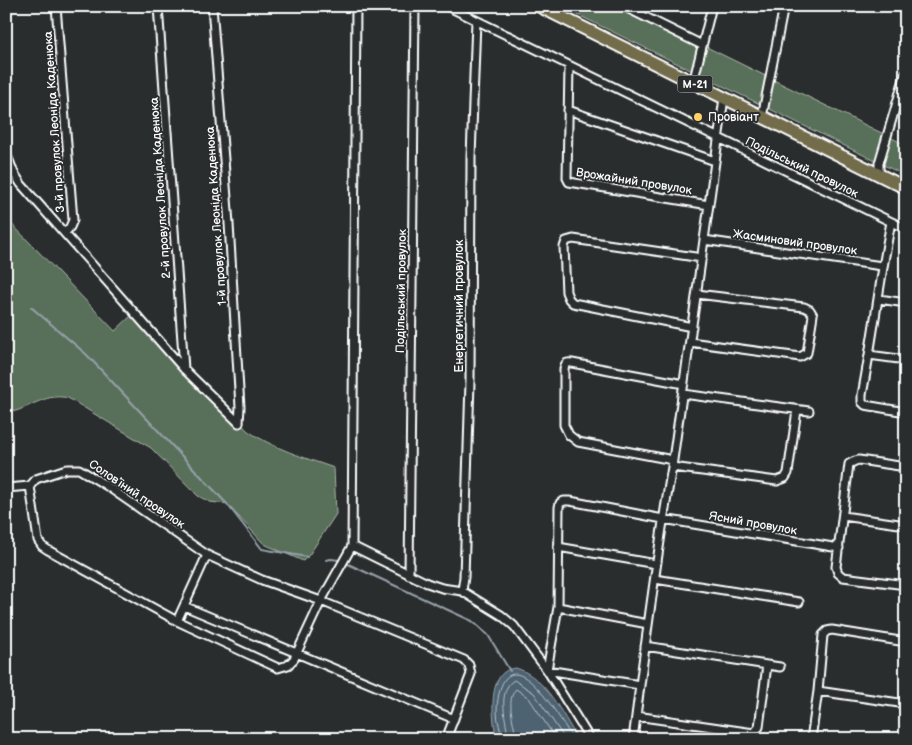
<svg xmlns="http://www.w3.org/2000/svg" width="912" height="745" viewBox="0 0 912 745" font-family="'Balsamiq Sans',sans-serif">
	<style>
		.green { fill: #596f5a; stroke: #acb7ac }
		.water { fill: #4e6372; stroke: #95a1aa }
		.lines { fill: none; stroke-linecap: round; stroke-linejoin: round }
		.shore { stroke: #b8c1c7; stroke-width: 1 }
		.stream { stroke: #95a1aa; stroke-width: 2 }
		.minor-casing { stroke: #fff; stroke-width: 11 }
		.trunk-casing { stroke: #fff; stroke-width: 15 }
		.minor { stroke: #2a2d2e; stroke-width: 7 }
		.trunk { stroke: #726c4b; stroke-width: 11 }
		.poi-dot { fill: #ffd166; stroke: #2a2d2e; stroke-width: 2 }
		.labels { text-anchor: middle; stroke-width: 4; stroke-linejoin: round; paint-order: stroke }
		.shield { fill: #2a2d2e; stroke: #bfc0c0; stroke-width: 1 }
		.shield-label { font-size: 11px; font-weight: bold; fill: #fff }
		.poi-label { font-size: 12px; fill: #fff; stroke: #2a2d2e; text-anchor: start }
		.street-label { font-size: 12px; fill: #fff; stroke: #2a2d2e }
	</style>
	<rect width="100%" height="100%" fill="#2a2d2e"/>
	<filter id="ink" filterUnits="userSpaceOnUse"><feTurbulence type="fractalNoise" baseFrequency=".02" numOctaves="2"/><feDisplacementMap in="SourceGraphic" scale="10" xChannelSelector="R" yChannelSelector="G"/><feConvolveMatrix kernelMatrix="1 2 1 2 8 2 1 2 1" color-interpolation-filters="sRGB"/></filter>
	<g filter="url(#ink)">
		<path class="green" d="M560,6H623L906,145V176Z
			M6,218L115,331L134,313L248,431C273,448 305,458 334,468L336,514L309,555L303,561L264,544L227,504L210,502L198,496L151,448L68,398C48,393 34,405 16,411L6,408Z"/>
		<path class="water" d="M516,668C546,677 562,714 578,739H497C492,720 486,669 516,668Z"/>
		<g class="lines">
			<path class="shore" d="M502,739C501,730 497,721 497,712C497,702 499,687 505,679C525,655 564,725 573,739
				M508,739C507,722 496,691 514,680L534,693L565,739
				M516,739C515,725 505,700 516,689L529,698L556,739"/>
			<path class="stream" d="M31,307L86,354L227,504L262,549L307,557
				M326,560L331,559L339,560
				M348,564L472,621L488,635L510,671"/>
			<defs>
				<path id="minor" d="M56,6L73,220L70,227L65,233
					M158,6L184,369
					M212,6L229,224L240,407L239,423
					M356,6L352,546L321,601L294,659L288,665L278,668L177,621L48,550L42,546L38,540L30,486L36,479L66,469H79L107,486L207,555L262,580L321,601L464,660L469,665L471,674L446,739
					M447,6L906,229
					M623,6L702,45
					M569,67L567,178L569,182L709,205
					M693,83L712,6
					M568,110L715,161
					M762,117L784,6
					M6,153L14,173L21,184L184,369L239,423
					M879,175V163L906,72
					M891,222C880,279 873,337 862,395V402L865,405L906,412
					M704,240L882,266
					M879,299L906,303
					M692,327L573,303L569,299L566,292L564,247L566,241L573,239L702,258
					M690,342L800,357L807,353L813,315L810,310L804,307L697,294
					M869,355L906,360
					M683,394L809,411
					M673,460L578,442L569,435L564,425V369C565,363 567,362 572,363L684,384
					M672,467L777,481L785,478L788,473L797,410
					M906,467L859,460L855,461L849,464L836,567L838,573L843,577L906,585
					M6,488L30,486
					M843,516L906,525
					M352,546L427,583L442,588L462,591L501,615L514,626L547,670L590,739
					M558,547L656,564
					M409,575L415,6
					M655,579L799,602
					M462,591L464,577L470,382L471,157L476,21
					M184,606L454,719
					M558,607L648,624
					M177,621L207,555
					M645,646L780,667
					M640,685L547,670L558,607L559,507L560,503L564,501H570L663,519L839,548
					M818,691L906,704
					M636,716L754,733L759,727L767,665
					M633,739C645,648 656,557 672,467L724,98
					M811,739L818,691L823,635L827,631L832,630L906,642"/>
				<path id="trunk" d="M539,6L906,188"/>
			</defs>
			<use href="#minor" class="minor-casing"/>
			<use href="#trunk" class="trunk-casing"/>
			<use href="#minor" class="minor"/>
			<use href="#trunk" class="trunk"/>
		</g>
	</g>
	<circle class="poi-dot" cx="698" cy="117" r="5"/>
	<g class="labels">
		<rect class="shield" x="677.5" y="75.5" width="35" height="17" rx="4"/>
		<g class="shield-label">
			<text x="695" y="88">М-21</text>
		</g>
		<g class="poi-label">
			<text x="708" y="121">Провіант</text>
		</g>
		<g class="street-label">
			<text transform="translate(54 122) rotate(-94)" y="4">3-й провулок Леоніда Каденюка</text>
			<text transform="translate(802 167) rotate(26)" y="4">Подільський провулок</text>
			<text transform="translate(634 181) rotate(9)" y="4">Врожайний провулок</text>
			<text transform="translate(160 188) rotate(-94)" y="4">2-й провулок Леоніда Каденюка</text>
			<text transform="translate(216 216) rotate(-94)" y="4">1-й провулок Леоніда Каденюка</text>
			<text transform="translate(795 242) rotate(8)" y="4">Жасминовий провулок</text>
			<text transform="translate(401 291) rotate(-89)" y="4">Подільський провулок</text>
			<text transform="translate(459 306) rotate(-90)" y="4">Енергетичний провулок</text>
			<text transform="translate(137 494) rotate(34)" y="4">Соловʼїний провулок</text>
			<text transform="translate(753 523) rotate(10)" y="4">Ясний провулок</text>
		</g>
	</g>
	<rect width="912" height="745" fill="none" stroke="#2a2d2e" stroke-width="25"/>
	<rect x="12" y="12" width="887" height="720" fill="none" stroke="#fff" stroke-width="2" filter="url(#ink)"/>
</svg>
